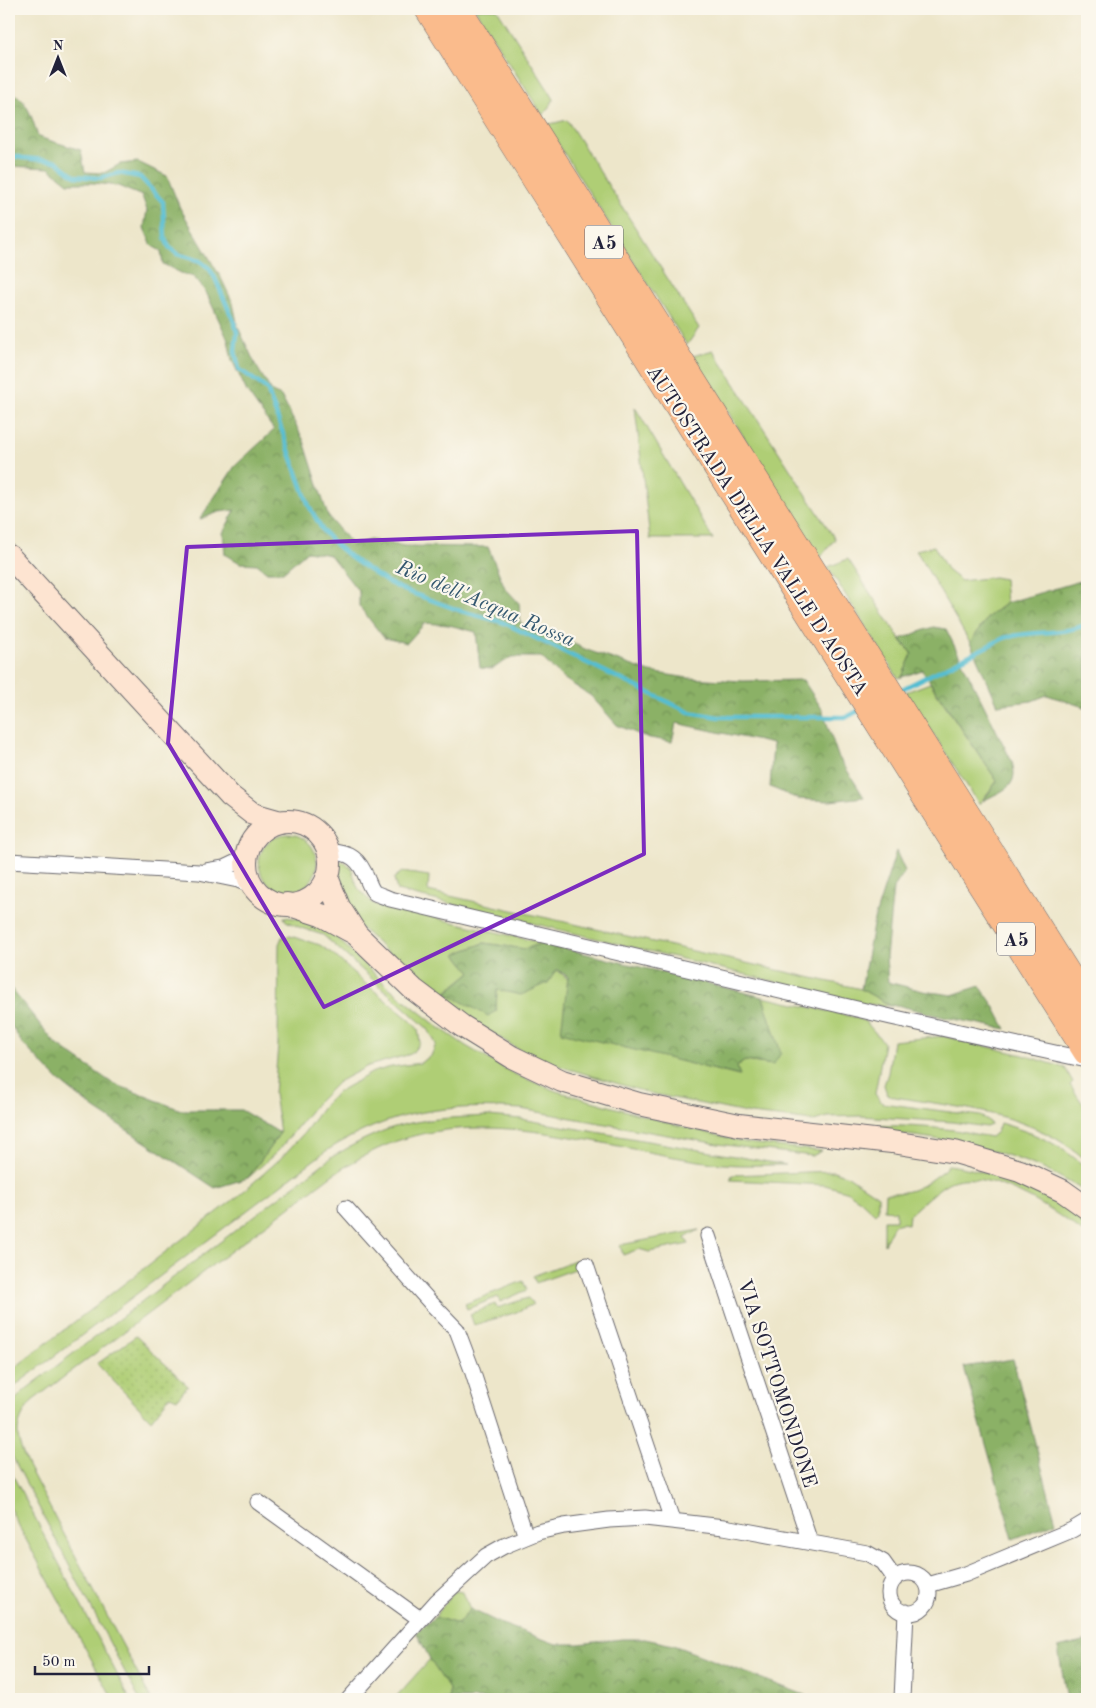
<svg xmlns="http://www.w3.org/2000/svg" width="1096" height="1708" viewBox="0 0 1096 1708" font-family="'Old Standard TT',serif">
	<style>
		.grass { fill: #afce75; stroke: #687858 }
		.forest { fill: url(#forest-crowns); stroke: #566a50 }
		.garden { fill: url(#garden-dots); stroke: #687858 }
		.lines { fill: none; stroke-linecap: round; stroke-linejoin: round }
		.stream { stroke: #54bdd1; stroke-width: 4.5 }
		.minor-casing { stroke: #69676d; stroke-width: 17 }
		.secondary-casing { stroke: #69676d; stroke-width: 24 }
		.motorway-casing { stroke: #69676d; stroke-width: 29 }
		.minor { stroke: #fff; stroke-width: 15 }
		.secondary { stroke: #fde4d1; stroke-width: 22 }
		.motorway { stroke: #fabb8c; stroke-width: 28 }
		.marked { fill: none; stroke: #7b2cbf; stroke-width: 4; stroke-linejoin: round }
		.labels { text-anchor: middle; stroke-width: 4.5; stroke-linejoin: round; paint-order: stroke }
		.shield { fill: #fbf7ec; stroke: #636270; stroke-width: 1 }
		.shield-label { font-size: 19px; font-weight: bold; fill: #22223b }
		.street-label { font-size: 20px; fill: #22223b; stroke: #fbf7ec }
		.water-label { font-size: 21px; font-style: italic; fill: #345870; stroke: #fbf7ec }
	</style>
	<defs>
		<pattern id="forest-crowns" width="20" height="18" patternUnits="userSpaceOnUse" patternTransform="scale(1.25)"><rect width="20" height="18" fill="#8bb166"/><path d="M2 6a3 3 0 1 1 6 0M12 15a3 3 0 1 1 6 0" fill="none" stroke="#719055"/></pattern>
		<pattern id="garden-dots" width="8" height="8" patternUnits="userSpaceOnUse" patternTransform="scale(1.25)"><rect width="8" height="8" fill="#afce75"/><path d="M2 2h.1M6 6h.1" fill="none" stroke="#96b166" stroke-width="1.8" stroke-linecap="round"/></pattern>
	</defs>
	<rect width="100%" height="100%" fill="#fbf7ec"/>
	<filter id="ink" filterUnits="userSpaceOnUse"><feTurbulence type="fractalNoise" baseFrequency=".02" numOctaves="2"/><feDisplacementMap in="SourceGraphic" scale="10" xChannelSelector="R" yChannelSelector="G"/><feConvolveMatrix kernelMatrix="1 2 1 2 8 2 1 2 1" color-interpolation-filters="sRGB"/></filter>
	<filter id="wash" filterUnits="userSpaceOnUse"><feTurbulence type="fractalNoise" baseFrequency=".0096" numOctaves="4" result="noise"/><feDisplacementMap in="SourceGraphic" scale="20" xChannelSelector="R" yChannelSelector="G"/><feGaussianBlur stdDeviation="1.12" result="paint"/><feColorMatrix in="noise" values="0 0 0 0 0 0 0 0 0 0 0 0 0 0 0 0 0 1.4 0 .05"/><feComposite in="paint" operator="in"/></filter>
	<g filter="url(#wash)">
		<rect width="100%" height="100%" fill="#ede6ca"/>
		<path class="grass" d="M475,9H497L554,99L543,116Z
			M567,120L699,328L687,345L546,125Z
			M713,350L835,539L820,558L693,356Z
			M635,407L713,539H650Z
			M934,546L948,571L961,581L994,577L1004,579L1006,603L988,617L970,643L916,550Z
			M848,559L900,639L912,654L902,677L898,678L828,567Z
			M930,683L997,781L979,804L906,692Z
			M259 863a29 29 0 1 1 58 0a29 29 0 1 1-58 0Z
			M337,862H344L351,867L358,888L372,903L385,908L419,914L542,943L525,949L484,943L456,954L471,972L446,992L496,1011L497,989L556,969L657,1055L739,1076L737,1066L745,1061L772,1065L780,1053L763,997L854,1017L866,1022L884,1043L875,1094L882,1103L980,1116L988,1120L991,1125L986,1127L952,1122L860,1116L828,1117L814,1121L751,1114L649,1093L562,1067L518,1049L446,1005L351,919L335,871Z
			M402,872L429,876L428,891L861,989L891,1006L865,1004L695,962L397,891L394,878Z
			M284,917L305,919L329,930L386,985L437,1026L466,1046L514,1074L556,1091L680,1126L748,1143L822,1151L812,1156L718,1144L521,1109C445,1104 392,1110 326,1151L16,1385L9,1395V1372L237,1197L280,1159L304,1133L326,1103L338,1092L373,1072L391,1067L420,1063L431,1056L436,1044L428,1029L323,935L301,928L286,921Z
			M290,936L320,945L333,954L360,979L410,1020L418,1029L420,1043L411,1054L368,1066L338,1082L315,1105L278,1151L248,1178L280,1133L274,1094L278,1045L279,944L282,937Z
			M943,1036L1023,1055L1065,1068L1073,1082L1070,1085L1087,1110V1161C1034,1113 962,1108 895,1097L887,1094L884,1085L888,1073L893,1041Z
			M489,1116L521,1119L786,1165C762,1165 737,1166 714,1163C614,1151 507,1109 406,1138C379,1146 356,1160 332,1175L32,1401C12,1428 16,1437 28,1466L151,1699H139L12,1456L9,1448V1410L16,1399L25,1390L332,1157C346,1149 361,1140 376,1134C411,1118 451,1118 489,1116Z
			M1000,1123C1036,1134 1060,1143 1087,1169V1193C1012,1143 929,1138 843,1127C877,1125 911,1125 945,1129C961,1130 976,1135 991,1137L997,1132Z
			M948,1165C999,1172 1044,1192 1087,1221V1236C1059,1213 986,1164 948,1183C938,1188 919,1206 909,1215L908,1224L902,1223L894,1225L884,1244V1220H896V1211L884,1210L885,1193C915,1194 922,1186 945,1169Z
			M834,1171L848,1176L878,1196V1211L875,1214L860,1200L846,1191L825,1185L730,1180L732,1175Z
			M699,1230L685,1238L689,1244L649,1252L639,1249L623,1255L620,1245Z
			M575,1260L578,1268L536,1283L533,1276Z
			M523,1281L527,1290L500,1302L498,1297L467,1309L465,1304Z
			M528,1298L534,1304L514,1313L474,1325L470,1314L495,1304L497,1308Z
			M9,1468L130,1699H113L17,1523L9,1506Z
			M455,1591L463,1592L470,1609L458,1624L435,1617Z
			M431,1658L449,1689V1699H394Z"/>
		<path class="forest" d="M14,93C29,103 33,121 38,137L81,150L85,172L104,173L120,164L138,162L167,176L180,208L221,278L233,303L238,327L255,364L272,392L281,396L304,441L328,516L352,545L370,540L405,546L488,547L505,588L519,603L521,624L555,635L587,650L650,672L688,678L743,681L803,680L822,709L838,756L864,797L830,801L798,799L770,787L773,744L676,723L672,742L645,737L617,725L591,696L563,678L541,657H512L492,669L480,668L476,632L449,625L425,623L407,643L384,638L359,606V592L330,555L307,551L283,572H267L257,564L240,563L225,554L223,533L235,510L219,512L200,519L235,466L274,430L247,392L232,360L228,340L206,292L194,277L181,273L163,264L161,251L152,246L144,228L147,210L142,196L118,186L94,183H68L49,168L9,166V95Z
			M1087,579V708L1047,695L1032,701L998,705L970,643L988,617L1006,603Z
			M933,627L946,629L1012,762C1020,788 1002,790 983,801L997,781L922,670L902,677L912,654L900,639Z
			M896,851L905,871L893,889L886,957L888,982L923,991L952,995L980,986L994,1006L1006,1029L943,1017L897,1005L891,1006L861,989L874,920Z
			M484,943L525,949L542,943L763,997L781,1053L773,1065L745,1061L737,1066L740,1076L561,1032L568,977L557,969L548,983L521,995L497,990L496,1011L488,1016L446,993L471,972L456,954Z
			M9,986L55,1043L112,1083L181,1110H241L280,1133L248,1178L215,1188L95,1109L58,1080L22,1043L9,1022Z
			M1013,1359L1056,1522L1013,1539L964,1367Z
			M470,1609L502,1624L556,1644H578L622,1639H645L673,1645L815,1699H449V1689L432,1663L416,1632L435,1617L458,1624Z
			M1087,1641V1699H1067L1058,1648Z"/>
		<path class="garden" d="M136,1336L188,1386L177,1399L170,1396L151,1420L97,1364Z"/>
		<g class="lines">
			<path class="stream" d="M9,155L23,158L56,161L75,176L100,178L119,173L140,177L163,202L165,238L169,247L177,254L200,261L209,268L215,278L235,324L237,333L235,351L239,369L267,389L309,506L323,531L336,545L354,560L387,582L406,591L461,611L502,622L689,712L719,717H847L860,710
				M898,691L1004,638C1031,630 1062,636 1087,624"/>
		</g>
	</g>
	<g filter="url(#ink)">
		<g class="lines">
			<defs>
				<path id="minor" d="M328,852C350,851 360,860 367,879C369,883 371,890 375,893C379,895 386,897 390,899L891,1017L1087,1060
					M9,861L199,872L238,880L254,887
					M206,871L224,868L247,857
					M346,1208L430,1302L457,1330L471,1367L526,1537
					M708,1236L810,1542
					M586,1265L672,1520
					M258,1502L420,1619
					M889 1593a20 20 0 1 1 40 0a20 20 0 1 1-40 0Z
					M928,1585L966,1574L1072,1530L1087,1521
					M349,1699L437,1601L486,1556L504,1546L538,1532L564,1526L609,1520L645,1518L724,1527L867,1553L883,1562L895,1579
					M902,1699L906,1612"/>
				<path id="secondary" d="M9,556L230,796L253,814L281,822
					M246 863a42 42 0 1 1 84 0a42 42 0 1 1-84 0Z
					M327,877L339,907L357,935L413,989L462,1026L512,1057L562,1081L639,1104L739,1125L892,1142L955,1152L1020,1171L1063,1191L1087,1208
					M287,904L321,915L356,934"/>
				<path id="motorway" d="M429,9C647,357 868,704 1087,1051
					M457,9L1087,1006"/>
			</defs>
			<use href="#minor" class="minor-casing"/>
			<use href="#secondary" class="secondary-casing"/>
			<use href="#motorway" class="motorway-casing"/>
			<use href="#minor" class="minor"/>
			<use href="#secondary" class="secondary"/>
			<use href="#motorway" class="motorway"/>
		</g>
	</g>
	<path class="marked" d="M637,531L644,854L324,1007L168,743L187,547Z"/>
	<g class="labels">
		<g class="shield">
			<rect x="585" y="225.5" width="38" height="33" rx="4"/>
			<rect x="997" y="922.5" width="38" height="33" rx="4"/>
		</g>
		<g class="shield-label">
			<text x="604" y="249">A5</text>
			<text x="1016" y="946">A5</text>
		</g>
		<g class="street-label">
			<text transform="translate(758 530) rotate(57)" y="7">AUTOSTRADA DELLA VALLE D'AOSTA</text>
			<text transform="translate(778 1383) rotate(72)" y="7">VIA SOTTOMONDONE</text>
		</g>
		<g class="water-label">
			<text transform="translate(486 603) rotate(23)" y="7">Rio dell'Acqua Rossa</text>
		</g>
	</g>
	<rect width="1096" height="1708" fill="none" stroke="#fbf7ec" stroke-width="30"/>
	<g transform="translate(58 58)" stroke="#fbf7ec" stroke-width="4" paint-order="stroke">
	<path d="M0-4L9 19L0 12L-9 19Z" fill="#22223b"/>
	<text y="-8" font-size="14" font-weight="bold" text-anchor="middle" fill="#22223b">N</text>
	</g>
	<path d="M35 1666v8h114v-8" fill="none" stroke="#22223b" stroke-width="2.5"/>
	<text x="42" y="1666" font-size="15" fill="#22223b" stroke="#fbf7ec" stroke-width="4" paint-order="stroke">50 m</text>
</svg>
